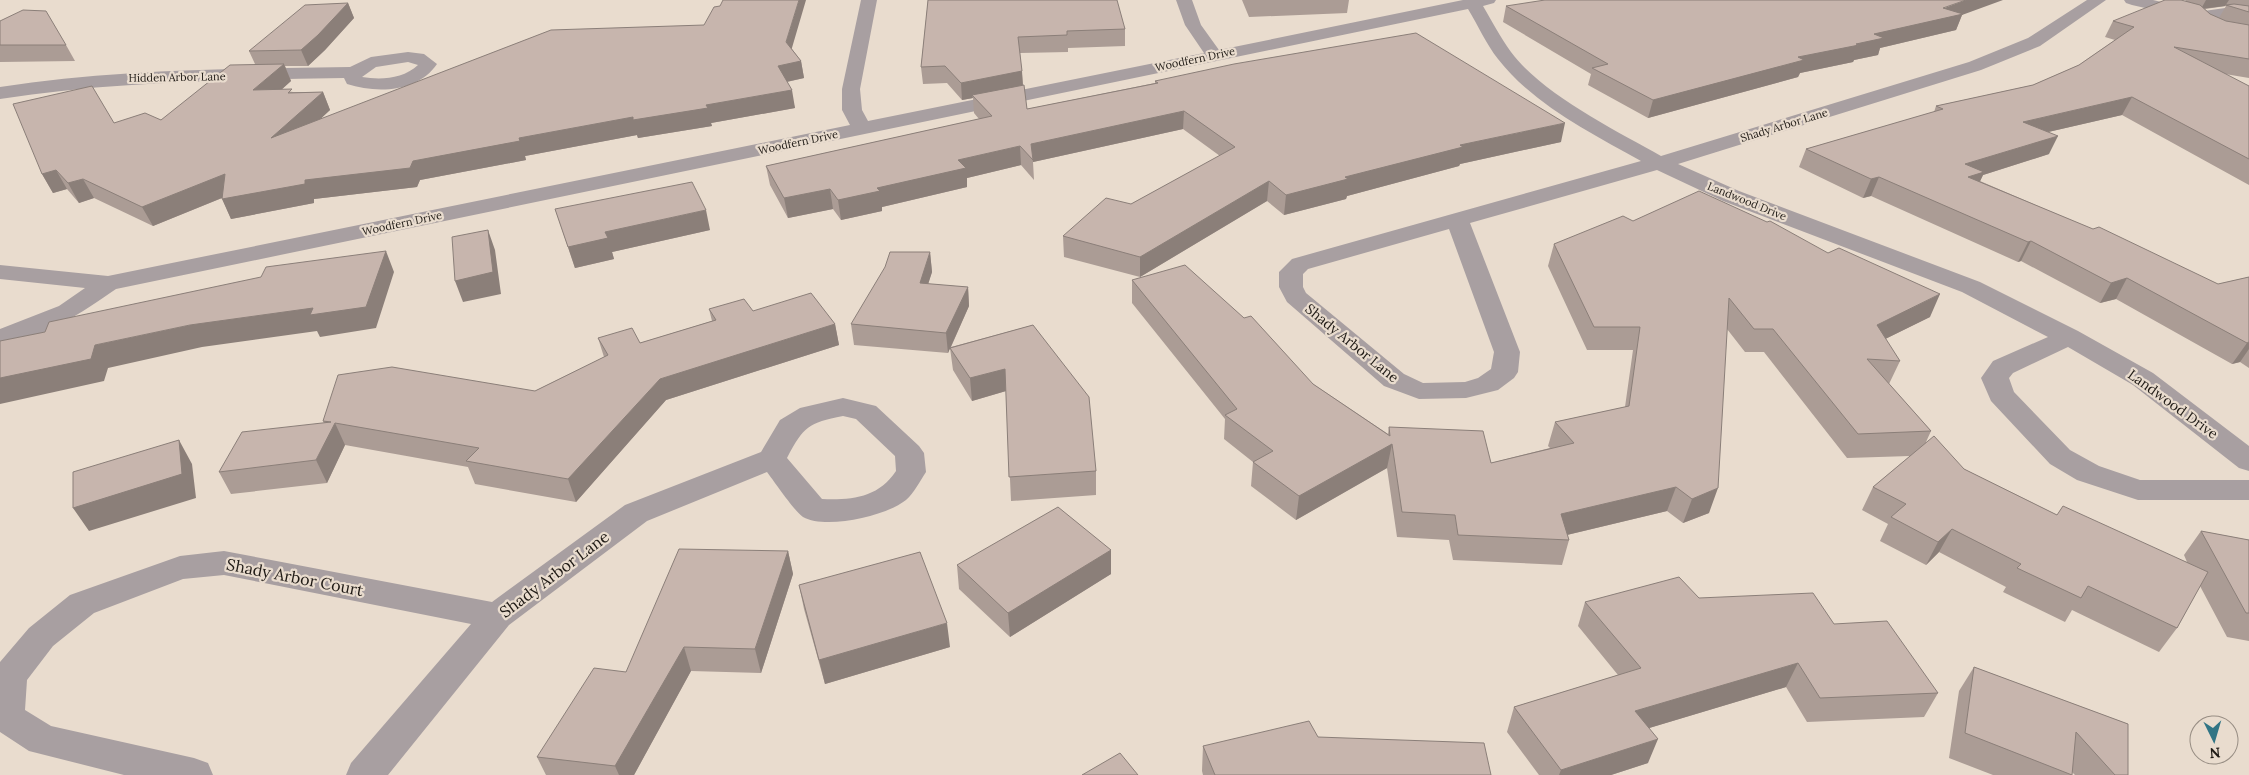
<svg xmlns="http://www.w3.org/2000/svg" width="2249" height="775" viewBox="0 0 2249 775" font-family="Lora,serif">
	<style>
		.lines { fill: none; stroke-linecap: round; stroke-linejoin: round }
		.minor { fill: #a89fa1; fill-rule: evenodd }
		.wall { fill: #ab9c95; fill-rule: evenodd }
		.shaded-wall { fill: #8b7f79 }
		.building { fill: #c7b5ad; stroke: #8b7f79 }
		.labels { text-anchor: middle; stroke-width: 4.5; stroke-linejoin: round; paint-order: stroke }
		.far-street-label { font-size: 11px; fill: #1f1a15; stroke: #e9dcce }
		.street-label { font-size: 14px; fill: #1f1a15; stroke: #e9dcce }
		.near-street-label { font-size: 16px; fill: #1f1a15; stroke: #e9dcce }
	</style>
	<rect width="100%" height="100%" fill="#e9dcce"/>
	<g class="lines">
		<path class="minor" d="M861,0H877L860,89L862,110L868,121L1204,53L1185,25L1176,0H1192L1201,25L1219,50L1463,0H1496L1494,3L1483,6C1492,21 1500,37 1511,52C1542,94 1615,130 1661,156L1969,62L2028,38L2087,0H2106L2040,46L1981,70L1678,164L1739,191L1980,282L2078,331L2153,373L2249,446V471L2239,468L2133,385L2068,347L2013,373L2009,378L2014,392L2070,450L2099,466L2140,480H2249V500H2138L2077,480L2050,464L1991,401L1981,378L1993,361L2048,337L1962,292L1723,201L1657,170L1470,223L1520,352L1518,372L1514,378L1498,390L1466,398L1419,399L1384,386L1287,302L1279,287V272L1292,259L1641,161C1591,133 1534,105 1498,59C1486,44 1478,25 1468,9L116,289C83,312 41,340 0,345V329L59,306L85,288L0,279V265L108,276L850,125L842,110V89ZM1449,229L1494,352L1491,369L1478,378L1465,382L1423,383L1404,374L1306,293L1303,287V274L1308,269Z
			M2124,0H2153L2195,10L2197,12L2225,8L2249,12V22L2225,18L2212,20L2219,24L2249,32V42C2235,39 2195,33 2193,17L2189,18L2132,5L2126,3Z
			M408,52L424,54L437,64C418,92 378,94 347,84L344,78C229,80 114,81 0,99V87C116,69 233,69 350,67L371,57ZM408,62L418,65C403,79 381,80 362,77L376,67Z
			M843,398L876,406L919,446L924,453L926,472C920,481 914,493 906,500C886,516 826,530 803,517C795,512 774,481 767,472L647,521L509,625L388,775H346L351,763L471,624L224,575L183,579L94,613L53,646L27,680L25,710L51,726L194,758L208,763L213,775H124L29,751L0,732V662L29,628L70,595L180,556L224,551L492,602L625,505L761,452L780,420L800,408ZM843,416L856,419L895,456L896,471C878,498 852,500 822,499L787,458C804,426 808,423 843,416Z"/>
	</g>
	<path class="wall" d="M928,0L1125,29V46L1068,48V52L1020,53L1023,85L1027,109L1155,83V81L1561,142L1460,164L1459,166L1347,196L1346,199L1284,215L1267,201L1140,277L1064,257L1063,236L1131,204L1220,156L1183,129L1033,162L1034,180L1021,165L967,178V187L882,207V211L841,220L833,209L788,218L770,185L766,166L979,119L974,113L973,98L962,100L947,83L923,84L921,67Z
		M1242,0H1349L1347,13L1249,17Z
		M2186,0H2249V78L2225,74L2249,86V185L2122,115L2048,132L2049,154L1983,175L1980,181L2218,284L2249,277V368L2240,362L2232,364L2116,299L2100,303L2021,261L2018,262L1871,196L1863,198L1799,167L1806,149L1934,112L1936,106L2033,85L2079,65L2115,40L2105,37L2113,21L2185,1ZM2226,6L2219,18L2210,14L2205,9Z
		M348,3L354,18L325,50L308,66H285L291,81L281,90L293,92H323L330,110L319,120L792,49L801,61L804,78L787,82L795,108L711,123L712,126L638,138L637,135L525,156L526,160L420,180L417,187L314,199V203L231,219L222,198L153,226L94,198L79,203L67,189L53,193L42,174L114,123L161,120L255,64L249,51Z
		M1506,6L1962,15L1956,30L1880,48L1878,55L1854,60L1853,62L1800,73L1798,77L1648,118L1588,85L1591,74L1503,22Z
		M0,21L66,45L75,61L0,62Z
		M555,209L710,230L612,252L614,259L575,268Z
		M1633,221L1930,317L1885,339L1900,361L1889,384L1931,431L1926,442L1964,469L2057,515L2187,562L2184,555L2201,531L2249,540V641L2227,637L2200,586L2177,628L2159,652L2072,610L2065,622L2003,592L2006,587L1939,552L1926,565L1880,541L1888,524L1862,510L1873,487L1910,456L1847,458L1764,352H1745L1727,329L1709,513L1683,523L1667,511L1567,535L1569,540L1562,565L1453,560L1449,540L1397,537L1387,468L1296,520L1251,486L1253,462L1224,439L1225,419L1132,303V280L1313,384L1388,434L1389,427L1491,463L1550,448L1548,446L1555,422L1625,407L1633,350H1587L1548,266L1554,244Z
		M930,252L932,272L928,284L968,287L969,306L951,347L1033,325L1096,471V495L1011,501L1006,391L972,401L953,370L950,348L948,353L854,345L851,324Z
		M709,309L753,311L835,324L839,345L666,400L576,502L475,484L468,467L345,445L327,483L231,494L219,472L324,423L323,421L535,391L604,357L598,338L640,343L712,321Z
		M1111,550V574L1010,637L959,589L957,565Z
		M788,551L793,574L761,673L691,671L634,775H546L537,757L626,672Z
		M799,585L950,647L825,684L804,609Z
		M1699,598L1834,624L1938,693L1924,717L1807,722L1786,687L1649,728L1648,763L1611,775H1539L1507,732L1514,707L1618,675L1578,626L1585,602Z
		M1974,667L2128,724V775H2075L2072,772V775H1993L1949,758L1959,691Z
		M1318,737L1491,775H1203L1202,771L1203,746Z"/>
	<path class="shaded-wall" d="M799,0H806L789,58L786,42Z
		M1966,0H2003L1962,15L1956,30L1880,48L1878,55L1854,60L1853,62L1800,73L1798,77L1648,118L1653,100L1798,57L1856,44L1874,34Z
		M2206,0H2229L2225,6L2201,9Z
		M348,3L354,18L325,50L308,66L301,50Z
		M801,61L804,78L781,83L778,66Z
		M284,64L291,81L261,108L253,90Z
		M1022,71L1023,88L972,95L973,98L962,100L961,83Z
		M792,90L795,108L711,123L712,126L638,138L637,135L525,156L526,160L420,180L417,187L314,199V203L231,219L222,199L305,180L413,161L519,138L633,117Z
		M323,92L330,110L280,157L271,138Z
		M2132,97L2122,115L2014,140L2023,122Z
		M1184,111L1183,129L1033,162L1031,144Z
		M1565,123L1561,142L1460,164L1459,166L1347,196L1346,199L1284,215L1286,195L1345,177L1460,145Z
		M2058,136L2049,154L1983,175L1975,192L1965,164Z
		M1020,146L1021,165L967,178V187L882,207V211L841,220L838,200L877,188L958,160Z
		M56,170L67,189L53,193L42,174Z
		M225,174L234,193L153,226L142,207Z
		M1879,177L1871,196L1863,198L1871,179Z
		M83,179L94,198L79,203L68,183Z
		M1269,181L1267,201L1140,277V257Z
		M830,189L833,209L788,218L784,198Z
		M706,210L710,230L612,252L614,259L575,268L568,247L605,232Z
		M488,230L495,250L501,294L463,302L455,281Z
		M2031,241L2021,261L2018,262L2028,242Z
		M386,251L394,272L376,328L320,337L317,331L202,347L108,368L104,381L0,404V378L95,345L190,325Z
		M930,252L932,272L922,303L920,283Z
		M2127,278L2116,299L2100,303L2111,283Z
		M968,287L969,306L948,353L946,333Z
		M1940,294L1930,317L1867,348L1877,325Z
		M835,324L839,345L666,400L576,502L568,479L660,379Z
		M2249,342V349L2240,362L2232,364L2247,343Z
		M1005,369L1006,391L972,401L970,378Z
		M335,423L345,445L327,483L316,460Z
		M179,440L192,464L196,498L89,531L73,508Z
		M1392,444L1387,468L1296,520L1299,496Z
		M1676,487L1667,511L1554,538L1561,514Z
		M1718,488L1709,513L1683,523L1692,499Z
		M1952,529L1939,552L1926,565L1938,542Z
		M1111,550V574L1010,637L1008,613Z
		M788,551L793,574L761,673L755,649Z
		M947,623L950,647L825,684L819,660Z
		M684,647L691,671L634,775H619L615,766Z
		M1798,663L1786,687L1626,735L1635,711Z
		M1658,739L1648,763L1611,775H1559L1561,770Z"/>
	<path class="building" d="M723,0H799L786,42L801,61L778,66L792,90L706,105L708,108L633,120V117L519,138L520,141L413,161L410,168L305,180V184L222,199L225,174L142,207L83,179L68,183L56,170L42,174L13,104L92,86L114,123L145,113L161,120L230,65L284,64L253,90L292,89L288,93L323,92L271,138L551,30L704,25L714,7L720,6Z
		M928,0H1117L1125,29L1067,31V35L1018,37L1022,71L961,83L945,66L921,67Z
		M1545,0H1966L1943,8L1963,14L1874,34L1884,38L1856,44L1859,45L1798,57L1804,60L1653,100L1592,68L1608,64L1506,6Z
		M2165,0H2181L2200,5L2210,14L2226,21L2249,25V59L2174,47L2249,86V159L2132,97L2023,122L2058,136L1965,164L1984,172L1968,177L2093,229L2099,227L2218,284L2249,277V342L2247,343L2127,278L2111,283L2031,241L2028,242L1879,177L1871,179L1806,149L1943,109L1936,106L2033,85L2079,65L2134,27L2113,21Z
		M348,3L318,35L301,50L249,51L305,5Z
		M2234,4L2249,6V12L2226,5Z
		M23,10L46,11L66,45H0V21Z
		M1416,33L1565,123L1460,145L1463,147L1345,177L1348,179L1286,195L1269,181L1140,257L1063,236L1106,198L1131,204L1235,147L1184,111L1031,144L1033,160L1020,146L958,160L966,168L877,188L880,191L838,200L830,189L784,198L766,166L992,116L972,95L1024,85L1027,109L1158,83L1155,81L1234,64Z
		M692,182L706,210L605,232L608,238L568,247L555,209Z
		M1699,191L1767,222L1770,221L1828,253L1839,248L1940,294L1877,325L1900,361L1867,359L1931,431L1858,434L1773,329H1754L1729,298L1718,488L1692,499L1676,487L1561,514L1569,540L1458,535L1455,515L1402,512L1392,444L1299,496L1253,462L1273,451L1225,415L1237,409L1132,280L1185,265L1244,318L1251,316L1313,384L1390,436L1389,427L1483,431L1491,463L1574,443L1555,422L1629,406L1640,327H1594L1554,244L1623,216L1633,221Z
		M488,230L493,272L455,281L452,237Z
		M386,251L366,307L310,315L313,308L190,325L95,345L91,359L0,378V341L45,332L49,322L261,277L266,267Z
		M890,252H930L920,283L968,287L946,333L851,324L885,267Z
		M811,293L835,324L660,379L568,479L466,461L479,448L335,423L316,460L219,472L242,432L331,422L323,421L338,375L392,367L535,391L608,355L598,338L632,328L640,343L716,320L709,309L744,299L753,311Z
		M1033,325L1089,397L1096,471L1009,477L1005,369L970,378L950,348Z
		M1934,436L1964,469L2057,515L2063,506L2208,572L2177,628L2088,586L2081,598L2017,568L2021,564L1952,529L1938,542L1891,517L1906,504L1873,487Z
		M179,440L182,474L73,508V472Z
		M1058,507L1111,550L1008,613L957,565Z
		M2201,531L2249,540V613H2246Z
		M679,549L788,551L755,649L684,647L615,766L537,757L594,668L626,672Z
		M920,552L947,623L819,660L799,585Z
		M1679,577L1699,598L1813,593L1834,624L1887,621L1938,693L1820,698L1798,663L1635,711L1658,739L1561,770L1514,707L1641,668L1585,602Z
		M1974,667L2128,724V775H2115L2076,732L2072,775L1965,733Z
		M1309,721L1318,737L1484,743L1491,775H1215L1203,746Z
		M1120,753L1138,775H1082Z"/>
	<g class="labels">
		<g class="far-street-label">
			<text transform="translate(1195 59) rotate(-12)" y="4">Woodfern Drive</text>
			<text transform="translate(177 77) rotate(-1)" y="4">Hidden Arbor Lane</text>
			<text transform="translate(1784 125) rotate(-17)" y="4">Shady Arbor Lane</text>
			<text transform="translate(798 142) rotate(-12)" y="4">Woodfern Drive</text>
			<text transform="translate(1747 201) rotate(22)" y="4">Landwood Drive</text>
			<text transform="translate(402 223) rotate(-12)" y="4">Woodfern Drive</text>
		</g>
		<g class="street-label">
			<text transform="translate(1352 343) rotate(39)" y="5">Shady Arbor Lane</text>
			<text transform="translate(2173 404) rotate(36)" y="5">Landwood Drive</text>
		</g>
		<g class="near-street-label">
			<text transform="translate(554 574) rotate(-37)" y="6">Shady Arbor Lane</text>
			<text transform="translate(295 577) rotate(11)" y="6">Shady Arbor Court</text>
		</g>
	</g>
	<g transform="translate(2214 740) rotate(175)"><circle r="24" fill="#e9dcce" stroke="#988e84"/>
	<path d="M0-4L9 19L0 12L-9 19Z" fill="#317585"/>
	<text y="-8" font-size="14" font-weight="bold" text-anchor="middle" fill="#1f1a15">N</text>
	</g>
</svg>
